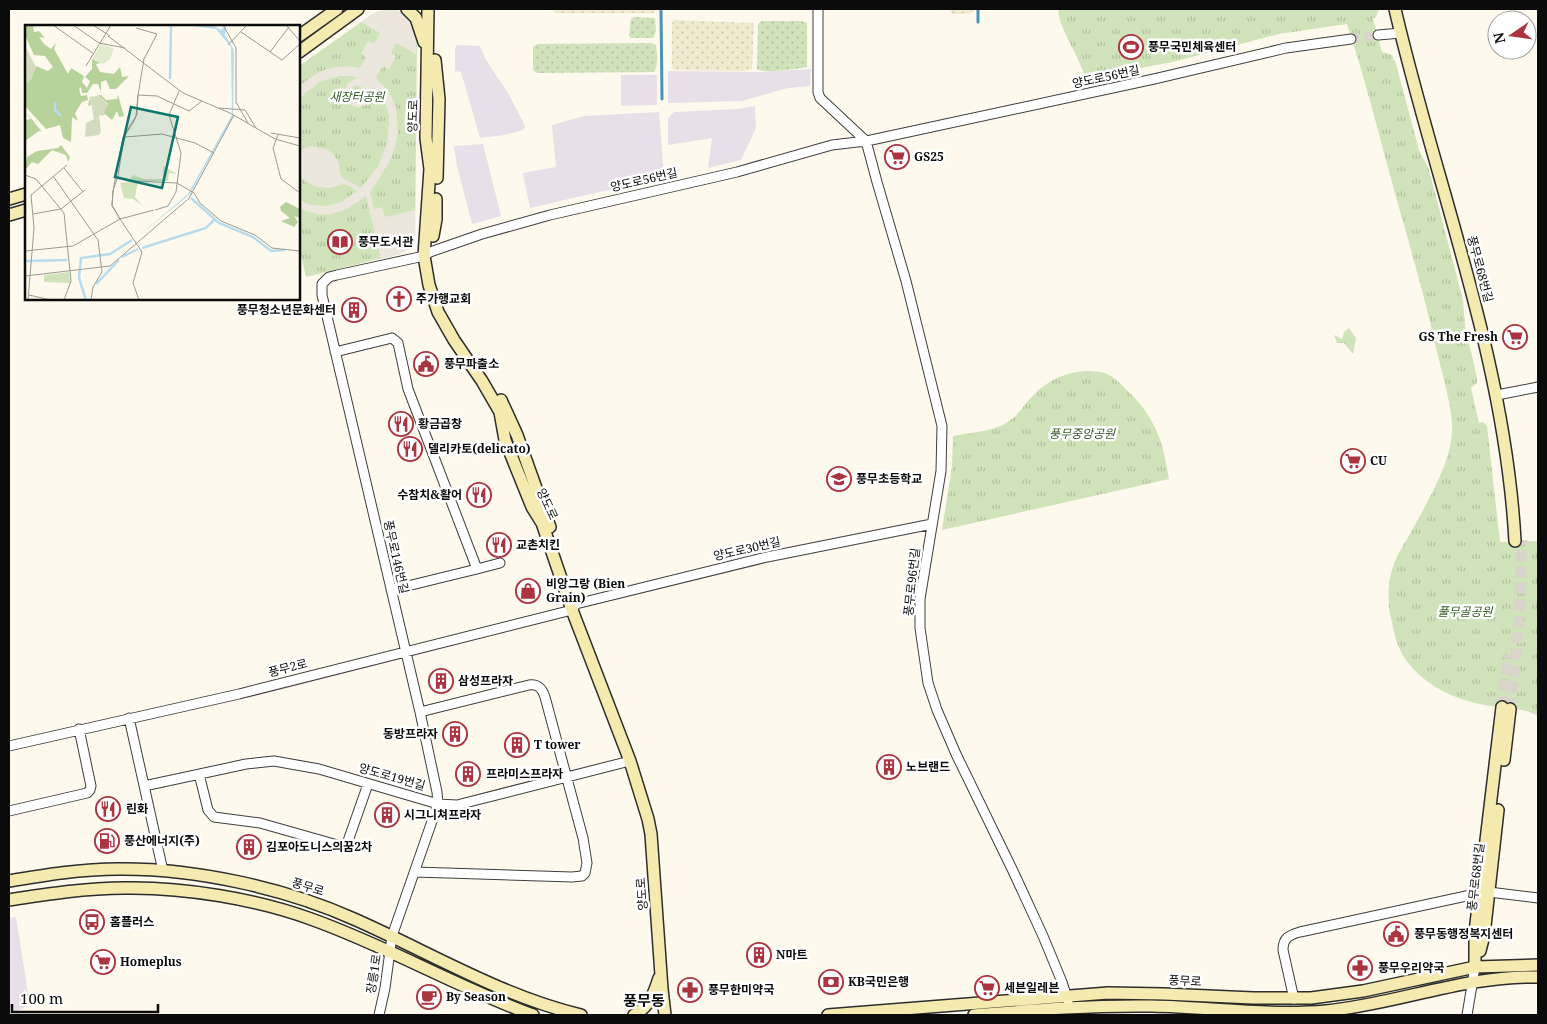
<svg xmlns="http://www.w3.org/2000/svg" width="1547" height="1024" viewBox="0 0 1547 1024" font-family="'Noto Serif','Noto Sans KR',serif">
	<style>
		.industrial { fill: #e8e0e9 }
		.farmland { fill: url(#farmland-dots) }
		.grass { fill: url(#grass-dots) }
		.park { fill: url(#park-tufts) }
		.plaza { fill: #ebe7dd; fill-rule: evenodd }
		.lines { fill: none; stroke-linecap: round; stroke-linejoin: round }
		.stream { stroke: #4793bc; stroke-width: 3 }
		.street-tunnel { stroke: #d9d5ca; stroke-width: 9; stroke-dasharray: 9 4.5; stroke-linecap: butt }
		.secondary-tunnel { stroke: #d9d5ca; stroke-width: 11; stroke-dasharray: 11 5.5; stroke-linecap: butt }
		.street-casing { stroke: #3e3e3e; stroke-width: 11 }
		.secondary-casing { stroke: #2d2d2d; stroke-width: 14 }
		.street { stroke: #fff; stroke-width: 9 }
		.secondary { stroke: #f5eaaf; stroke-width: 11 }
		.labels { text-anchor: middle; stroke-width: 5; stroke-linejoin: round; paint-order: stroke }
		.poi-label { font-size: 12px; font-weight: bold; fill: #0b0b0b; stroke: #fff; text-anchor: start }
		.street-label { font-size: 12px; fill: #0b0b0b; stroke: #fff }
		.park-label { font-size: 12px; font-style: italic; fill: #325b24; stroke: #fff }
		.quarter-label { font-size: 15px; font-weight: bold; fill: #0b0b0b; stroke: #fff }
		.inset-river { fill: none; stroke: #b7dcee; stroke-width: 2.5 }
		.inset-road { fill: none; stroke: #9c9a92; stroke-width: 1 }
		.view { fill: #0f766e; fill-opacity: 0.15; stroke: #0f766e; stroke-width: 2.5 }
		.inset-edge { fill: none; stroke: #0b0b0b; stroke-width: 2.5 }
	</style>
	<defs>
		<pattern id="farmland-dots" width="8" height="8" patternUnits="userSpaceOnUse" patternTransform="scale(1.25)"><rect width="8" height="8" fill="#f0ebcf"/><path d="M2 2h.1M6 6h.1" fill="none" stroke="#ccc8b0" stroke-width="1.8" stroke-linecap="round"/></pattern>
		<pattern id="grass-dots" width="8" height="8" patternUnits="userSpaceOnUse" patternTransform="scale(1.25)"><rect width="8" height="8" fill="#d1e3ba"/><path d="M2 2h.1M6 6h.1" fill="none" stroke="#b2c19f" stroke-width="1.8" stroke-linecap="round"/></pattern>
		<pattern id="park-tufts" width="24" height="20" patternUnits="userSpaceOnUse" patternTransform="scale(1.25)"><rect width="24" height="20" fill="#d1e3ba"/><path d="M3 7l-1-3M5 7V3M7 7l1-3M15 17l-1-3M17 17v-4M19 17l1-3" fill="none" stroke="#b2c19f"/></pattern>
	</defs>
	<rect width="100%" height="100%" fill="#fdf9ec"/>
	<path class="industrial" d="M457,45L480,46L486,60L508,93L524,124L525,127L523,130L505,135L480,138L461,72L455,71V48Z
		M811,69L810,86L788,88L742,101L668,103V71L759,72Z
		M621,75H657V105L621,106Z
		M755,106L756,128L741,160L708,168L712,138L668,145V118L674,112L738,109Z
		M659,112L664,177L530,208L523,173L556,167L552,125L584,116Z
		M483,144L501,216L472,224L457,166L454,146Z
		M16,917L30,1005L9,1015V918Z"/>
	<path class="farmland" d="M553,9H656L653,13H555Z
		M949,9H974V11L969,14H953Z
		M674,20L753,23L754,25L752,69L744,71L674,70L672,67V23Z"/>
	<path class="grass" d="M634,17L655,18L656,31L653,38H631L629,36L631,19Z
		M770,21H801L807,23V67C796,69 765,74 757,69L758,24L761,21Z
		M651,43L656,45C657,54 659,64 654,72L537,73L533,70V47L537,44Z"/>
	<path class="park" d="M390,9L399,11L417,40L415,235L398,254L306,277L299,247V66L371,15L377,12Z
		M1058,9H1379L1376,17L1373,19L1382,52L1392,55L1396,64L1419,150L1429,170L1463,300L1465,326L1477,378V383L1471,388L1479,423L1483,422L1487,426L1500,542L1538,541V716C1523,708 1508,708 1491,706C1456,701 1421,685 1402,654C1397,644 1394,634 1392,623C1388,608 1387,590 1391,574C1394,560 1402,547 1410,534C1426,504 1450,466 1452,432C1454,413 1442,373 1437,352C1425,297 1409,243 1394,190C1379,134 1365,79 1347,24L1279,34L1173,62L1085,78C1080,56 1059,30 1058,9Z
		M1349,328L1356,338L1353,354L1344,343H1337L1334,335L1342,339L1344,332Z
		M1084,371C1091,371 1100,371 1107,374C1114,377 1122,385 1128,391C1156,419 1163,441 1169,479L942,530L952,467L953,436C970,432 994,432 1009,421C1017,416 1022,408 1028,401C1043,383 1061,373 1084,371Z"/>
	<path class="plaza" d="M390,9L399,11L410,19L416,33V54L396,43L391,53L396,56L389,69L383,66L376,78L389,92L396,106L398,131L396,143L392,156L383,173L370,192L374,209L382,207L385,217L415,210V238L411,247L408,250L400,254L381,259L366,196L347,209L328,215L317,214L299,209V200L311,205L326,206L341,202L357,191L345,184L329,188L317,187L307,183L299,175V151L311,146L326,149L331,152L338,161L341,177L361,188L378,166L387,144L389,124V115L384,100L372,87V98L366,105L358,108L349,104L344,97V92L348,83L357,78L351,76H339L320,82L305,93L299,100V86L319,72L330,68L349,66L360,68L366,58L361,54L368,41L374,44L380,33L361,22L377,12ZM354,86H359L364,89L365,94L362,98L355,99L352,97L351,90Z"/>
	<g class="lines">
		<path class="stream" d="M661,9L662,99
			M978,22V9"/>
		<path class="street-tunnel" d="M1351,39L1378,35"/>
		<path class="secondary-tunnel" d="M1502,707L1508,655
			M1510,709L1519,619L1522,540"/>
		<defs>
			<path id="street" d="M818,9V92L820,98L866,141
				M1378,35L1401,33
				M866,141L877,182L906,281L942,426L941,471L920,599V628L928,683L937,710L956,754L1013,871L1043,936L1062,982L1068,1001
				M862,142L1154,79L1286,48L1351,39
				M335,352L392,338L398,343L408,389L477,569L391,590
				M1497,395L1538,387
				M477,569L500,563
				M129,718L163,871
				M9,746L239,694L572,610L576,604L767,557L932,524
				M199,774L208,810L214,817L260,823L341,846H344L348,841L368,784
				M144,786L246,764L274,761L319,769L438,804L457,805L630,761
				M9,811L87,793L90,790L91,786L79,729
				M415,872L572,877L582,876L585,873L587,863L583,838L545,697C542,688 538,684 529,685L420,712
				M1489,892L1538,898
				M1294,999L1283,950C1283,938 1289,935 1300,932L1480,893
				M379,1015L385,988L392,936L438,804L437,792L420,712L322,295V284L329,277L337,275L424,256L430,252L482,234L550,215L737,172L832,145L866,141
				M1467,1015L1475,967"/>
			<path id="secondary" d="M407,9L416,18L424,42
				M428,9L426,138L430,169L424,256L429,285L438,312L454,340L482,381L500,412L505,440L532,507L542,523L572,610L630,761L648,819L651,834L662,989L665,1015
				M1395,9C1436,186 1505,357 1515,541
				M299,36L337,9
				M299,52L358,9
				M435,60L439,99L437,178
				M9,199L26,194
				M9,215L26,210
				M433,236L436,219V199
				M501,400L517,435L550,527
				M1504,760L1510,709
				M9,881C45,875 81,869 118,869C194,868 285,888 354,919C429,952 501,996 581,1015
				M9,900C47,894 86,888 125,888C184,887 256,899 311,919C387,946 457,987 533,1015
				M1480,951L1484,935L1498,810
				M1475,967V932L1502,707
				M634,1015C649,1007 654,994 659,978
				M828,1015L1108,993L1164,994L1253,998H1311L1363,991L1475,967L1538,965
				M974,1015C1034,1010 1092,1005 1152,1006C1210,1007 1268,1016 1326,1011C1397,1004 1466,975 1538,977"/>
		</defs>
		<use href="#street" class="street-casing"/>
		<use href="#secondary" class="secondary-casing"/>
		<use href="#street" class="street"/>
		<use href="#secondary" class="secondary"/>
	</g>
	<defs>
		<symbol id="stadium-ring" viewBox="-11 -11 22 22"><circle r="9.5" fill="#fff" stroke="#aa3540" stroke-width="1.5"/><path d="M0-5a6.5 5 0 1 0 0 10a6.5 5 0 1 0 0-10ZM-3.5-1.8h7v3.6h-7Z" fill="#aa3540"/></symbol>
		<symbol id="supermarket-ring" viewBox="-11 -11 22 22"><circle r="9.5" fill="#fff" stroke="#aa3540" stroke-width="1.5"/><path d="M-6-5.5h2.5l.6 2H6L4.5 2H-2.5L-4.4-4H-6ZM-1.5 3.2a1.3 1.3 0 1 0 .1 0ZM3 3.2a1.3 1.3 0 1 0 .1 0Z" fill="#aa3540"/></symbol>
		<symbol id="library-ring" viewBox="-11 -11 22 22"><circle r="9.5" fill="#fff" stroke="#aa3540" stroke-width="1.5"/><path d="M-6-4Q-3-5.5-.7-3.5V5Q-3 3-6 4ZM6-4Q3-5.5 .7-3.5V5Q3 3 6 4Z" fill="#aa3540"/></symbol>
		<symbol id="church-ring" viewBox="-11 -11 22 22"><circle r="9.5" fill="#fff" stroke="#aa3540" stroke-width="1.5"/><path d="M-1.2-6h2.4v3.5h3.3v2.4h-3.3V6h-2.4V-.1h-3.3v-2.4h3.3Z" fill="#aa3540"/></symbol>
		<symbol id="building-ring" viewBox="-11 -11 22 22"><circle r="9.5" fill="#fff" stroke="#aa3540" stroke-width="1.5"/><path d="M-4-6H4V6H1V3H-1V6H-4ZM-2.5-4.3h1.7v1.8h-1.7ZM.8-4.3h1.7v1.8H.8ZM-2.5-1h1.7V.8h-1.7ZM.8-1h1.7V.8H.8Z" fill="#aa3540"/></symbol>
		<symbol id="civic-ring" viewBox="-11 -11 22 22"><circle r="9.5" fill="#fff" stroke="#aa3540" stroke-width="1.5"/><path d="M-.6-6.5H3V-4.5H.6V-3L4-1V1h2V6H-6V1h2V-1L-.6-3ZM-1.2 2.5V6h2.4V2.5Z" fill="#aa3540"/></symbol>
		<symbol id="restaurant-ring" viewBox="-11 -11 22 22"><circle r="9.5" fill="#fff" stroke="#aa3540" stroke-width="1.5"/><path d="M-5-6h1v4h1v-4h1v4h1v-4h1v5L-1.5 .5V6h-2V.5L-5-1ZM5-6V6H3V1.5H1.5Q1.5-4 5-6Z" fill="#aa3540"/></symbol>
		<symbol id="school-ring" viewBox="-11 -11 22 22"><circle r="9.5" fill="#fff" stroke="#aa3540" stroke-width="1.5"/><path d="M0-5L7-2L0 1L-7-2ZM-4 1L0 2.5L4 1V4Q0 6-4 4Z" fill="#aa3540"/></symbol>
		<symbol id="shop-ring" viewBox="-11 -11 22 22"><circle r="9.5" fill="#fff" stroke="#aa3540" stroke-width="1.5"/><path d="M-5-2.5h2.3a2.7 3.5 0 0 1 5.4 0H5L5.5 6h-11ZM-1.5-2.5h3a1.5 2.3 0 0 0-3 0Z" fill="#aa3540"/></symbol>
		<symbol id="fuel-ring" viewBox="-11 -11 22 22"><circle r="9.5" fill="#fff" stroke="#aa3540" stroke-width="1.5"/><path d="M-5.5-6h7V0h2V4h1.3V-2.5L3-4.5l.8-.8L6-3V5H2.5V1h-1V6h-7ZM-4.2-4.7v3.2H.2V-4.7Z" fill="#aa3540"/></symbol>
		<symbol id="bus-ring" viewBox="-11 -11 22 22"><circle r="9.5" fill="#fff" stroke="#aa3540" stroke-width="1.5"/><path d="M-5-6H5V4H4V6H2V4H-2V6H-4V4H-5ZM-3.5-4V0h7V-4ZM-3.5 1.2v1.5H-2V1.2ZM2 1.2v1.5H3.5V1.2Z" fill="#aa3540"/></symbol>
		<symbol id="pharmacy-ring" viewBox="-11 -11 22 22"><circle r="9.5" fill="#fff" stroke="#aa3540" stroke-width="1.5"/><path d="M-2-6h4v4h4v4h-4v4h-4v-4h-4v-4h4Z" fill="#aa3540"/></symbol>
		<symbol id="bank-ring" viewBox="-11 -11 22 22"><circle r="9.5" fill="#fff" stroke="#aa3540" stroke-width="1.5"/><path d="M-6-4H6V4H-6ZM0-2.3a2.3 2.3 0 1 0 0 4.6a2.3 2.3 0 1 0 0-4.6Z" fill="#aa3540"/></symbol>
		<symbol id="cafe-ring" viewBox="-11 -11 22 22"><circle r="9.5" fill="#fff" stroke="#aa3540" stroke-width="1.5"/><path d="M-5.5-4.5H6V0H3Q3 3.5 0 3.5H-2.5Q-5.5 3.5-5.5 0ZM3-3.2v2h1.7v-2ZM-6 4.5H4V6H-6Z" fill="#aa3540"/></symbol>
	</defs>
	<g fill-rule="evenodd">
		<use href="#stadium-ring" x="1117" y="33" width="28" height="28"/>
		<use href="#supermarket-ring" x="883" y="143" width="28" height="28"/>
		<use href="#library-ring" x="326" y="228" width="28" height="28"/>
		<use href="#church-ring" x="385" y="285" width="28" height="28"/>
		<use href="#building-ring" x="340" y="296" width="28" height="28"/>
		<use href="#supermarket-ring" x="1501" y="323" width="28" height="28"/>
		<use href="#civic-ring" x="412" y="350" width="28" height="28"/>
		<use href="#restaurant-ring" x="387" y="410" width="28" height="28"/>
		<use href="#restaurant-ring" x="396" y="435" width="28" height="28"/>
		<use href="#supermarket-ring" x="1339" y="447" width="28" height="28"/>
		<use href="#school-ring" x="825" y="465" width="28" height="28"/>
		<use href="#restaurant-ring" x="465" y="481" width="28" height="28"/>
		<use href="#restaurant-ring" x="485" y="531" width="28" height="28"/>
		<use href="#shop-ring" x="514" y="577" width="28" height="28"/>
		<use href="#building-ring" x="427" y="667" width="28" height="28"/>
		<use href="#building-ring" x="441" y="720" width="28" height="28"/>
		<use href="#building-ring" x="503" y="731" width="28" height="28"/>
		<use href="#building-ring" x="875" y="753" width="28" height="28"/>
		<use href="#building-ring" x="454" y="760" width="28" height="28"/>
		<use href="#restaurant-ring" x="94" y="795" width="28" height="28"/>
		<use href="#building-ring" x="373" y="801" width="28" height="28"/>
		<use href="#fuel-ring" x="93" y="827" width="28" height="28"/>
		<use href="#building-ring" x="235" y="833" width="28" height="28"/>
		<use href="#bus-ring" x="78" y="908" width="28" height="28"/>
		<use href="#civic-ring" x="1382" y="920" width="28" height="28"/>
		<use href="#building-ring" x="745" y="941" width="28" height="28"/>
		<use href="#supermarket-ring" x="89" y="948" width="28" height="28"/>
		<use href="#pharmacy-ring" x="1346" y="954" width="28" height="28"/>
		<use href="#bank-ring" x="817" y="968" width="28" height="28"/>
		<use href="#supermarket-ring" x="973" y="974" width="28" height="28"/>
		<use href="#pharmacy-ring" x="676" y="976" width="28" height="28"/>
		<use href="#cafe-ring" x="415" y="983" width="28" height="28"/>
	</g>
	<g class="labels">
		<g class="poi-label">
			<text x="1148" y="51">풍무국민체육센터</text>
			<text x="914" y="161">GS25</text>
			<text x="358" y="246">풍무도서관</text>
			<text x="416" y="303">주가행교회</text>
			<text x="336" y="314" text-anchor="end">풍무청소년문화센터</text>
			<text x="1498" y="341" text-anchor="end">GS The Fresh</text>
			<text x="444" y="368">풍무파출소</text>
			<text x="418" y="428">황금곱창</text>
			<text x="428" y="453">델리카토(delicato)</text>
			<text x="1370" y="465">CU</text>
			<text x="856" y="483">풍무초등학교</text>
			<text x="462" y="499" text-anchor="end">수참치&amp;활어</text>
			<text x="516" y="549">교촌치킨</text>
			<text x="546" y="588">비앙그랑 (Bien<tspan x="546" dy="14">Grain)</tspan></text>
			<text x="458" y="685">삼성프라자</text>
			<text x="438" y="738" text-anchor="end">동방프라자</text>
			<text x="534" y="749">T tower</text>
			<text x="906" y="771">노브랜드</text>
			<text x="486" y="778">프라미스프라자</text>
			<text x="126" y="813">린화</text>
			<text x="404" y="819">시그니쳐프라자</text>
			<text x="124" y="845">풍산에너지(주)</text>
			<text x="266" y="851">김포아도니스의꿈2차</text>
			<text x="110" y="926">홈플러스</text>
			<text x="1414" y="938">풍무동행정복지센터</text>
			<text x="776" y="959">N마트</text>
			<text x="120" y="966">Homeplus</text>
			<text x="1378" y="972">풍무우리약국</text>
			<text x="848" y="986">KB국민은행</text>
			<text x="1004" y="992">세븐일레븐</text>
			<text x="708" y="994">풍무한미약국</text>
			<text x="446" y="1001">By Season</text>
		</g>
		<g class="street-label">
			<text transform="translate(1106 77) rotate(-12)" y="4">양도로56번길</text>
			<text transform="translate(413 116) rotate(-88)" y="4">양도로</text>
			<text transform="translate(644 180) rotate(-13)" y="4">양도로56번길</text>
			<text transform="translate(1480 269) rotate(75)" y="4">풍무로68번길</text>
			<text transform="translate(547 504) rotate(65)" y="4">양도로</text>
			<text transform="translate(747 549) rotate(-13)" y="4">양도로30번길</text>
			<text transform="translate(396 557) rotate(77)" y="4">풍무로146번길</text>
			<text transform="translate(912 582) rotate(-84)" y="4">풍무로96번길</text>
			<text transform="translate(288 668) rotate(-14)" y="4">풍무2로</text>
			<text transform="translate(392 777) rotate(16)" y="4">양도로19번길</text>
			<text transform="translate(1476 877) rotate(-83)" y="4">풍무로68번길</text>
			<text transform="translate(308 887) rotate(17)" y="4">풍무로</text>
			<text transform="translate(642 894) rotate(-94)" y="4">양도로</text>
			<text transform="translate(374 974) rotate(-81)" y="4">장릉1로</text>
			<text transform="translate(1185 981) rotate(3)" y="4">풍무로</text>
		</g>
		<g class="park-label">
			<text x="357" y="101">새장터공원</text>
			<text x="1082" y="438">풍무중앙공원</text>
			<text x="1465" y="616">풀무골공원</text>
		</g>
		<g class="quarter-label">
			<text x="644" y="1006">풍무동</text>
		</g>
	</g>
	<g transform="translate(25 25)">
		<rect width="275" height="275" fill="#fdf9ec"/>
		<path d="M0,0H8L9,7L14,6L20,13L14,12L19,19L26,24L31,18L29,24L43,49L48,39L46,43L59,51L57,57L62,63L65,56L60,52L67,44V34L76,38L71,39L75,47L89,49L95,42L97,52L104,51L91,64H85L81,55L76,57V67L73,59H68L62,68H57L56,62L54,64L56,71L62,70L63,75L57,77L50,88L53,96L47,92L46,117L38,113L35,100L21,104L0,81V59L6,54L11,41L23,46L28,42L20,31L9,30L0,10ZM76,70L81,75L92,74L93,70L99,91L94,92L92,86L87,95L80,89L77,91L83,79L74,71L65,72L66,80L63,81L65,72ZM0,88L5,92L17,107L14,106L0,116V95L6,94ZM36,120L45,132L43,137L41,130L27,125L13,139L7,137L0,145L2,132L12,126L33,123ZM261,177L275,184V193L269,191L273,197L269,202L256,196L265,193L256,186L255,182Z" fill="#b7d29b"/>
		<path d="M0,21L11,42L5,56L0,59ZM74,71L83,80L77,91L74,90L76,106L74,110L60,112L61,98L69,94L65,72Z" fill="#d4dcc0"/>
		<path d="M138,141L152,149L144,148L143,156H113L110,172L117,180L108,174L99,173L95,158L102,157L108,150L119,154H138ZM44,247L45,258L19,257V250Z" fill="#d1e3ba"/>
		<path d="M76,19L89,23L85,34L78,39L67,34Z" fill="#e2ebcb"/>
		<path d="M159,0L189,1L196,5L201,0L200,10L208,23L209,29L208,91L165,169L111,213L163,169L207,90L206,22L191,4Z" fill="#b7dcee"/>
		<path class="inset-river" d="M145,54L146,0M30,77V85L36,91M166,173L194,198L228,212L246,226L260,225M117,223L181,203L190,194M97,232L113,224M0,236L42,235M71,259L94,235M61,275L54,253L56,233L85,229L107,215"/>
		<path class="inset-road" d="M28,0L69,29M48,0L74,18L100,23M68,0L85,11M198,0L211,23V77L223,98M261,0L275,16M111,3L132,9M216,7L257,35M83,11L158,68L205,88L250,114L275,121M203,20L222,0M245,27L264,2M257,35L275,19M61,41L86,0M113,70L112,89L109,96L99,112L93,151L88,166L87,180L95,194L87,181L88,166L98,112L111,91ZM113,70L132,71L164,86L177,76M113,70L119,34L132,9M194,83L220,85L231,103M246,108L275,113M253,110L248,123L256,154L275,168M100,112L137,109L170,118L189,128M39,143L58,167M0,150L11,154L39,188L46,256L39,275M28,151L73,215L77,247L68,262L66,275M112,156L152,158L169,168L175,178L196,196L230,210L247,223L275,226M163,175L209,90M130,185L143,181L151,167L156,128L144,90L154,66M8,189L36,184L60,165M95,194L129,185M0,226L48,221L95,194L117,227L108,258L114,275M0,251L85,241L162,175M4,270L26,275M3,275L9,203L6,170L42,140"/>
		<path class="view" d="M106,82L153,92L137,163L90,152Z"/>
		<rect width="275" height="275" class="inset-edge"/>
	</g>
	<rect width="1547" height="1024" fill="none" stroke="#0b0b0b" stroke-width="20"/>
	<g transform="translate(1512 35) rotate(257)"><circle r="24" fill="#ffffff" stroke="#9d9d9d"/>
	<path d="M0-4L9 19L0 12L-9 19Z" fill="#aa3540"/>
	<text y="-8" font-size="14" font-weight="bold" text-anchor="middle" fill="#0b0b0b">N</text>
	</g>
	<path d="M12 1004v8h146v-8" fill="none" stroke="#0b0b0b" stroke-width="2.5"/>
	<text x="20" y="1004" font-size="15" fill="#0b0b0b" stroke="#ffffff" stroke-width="4" paint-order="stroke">100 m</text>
</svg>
